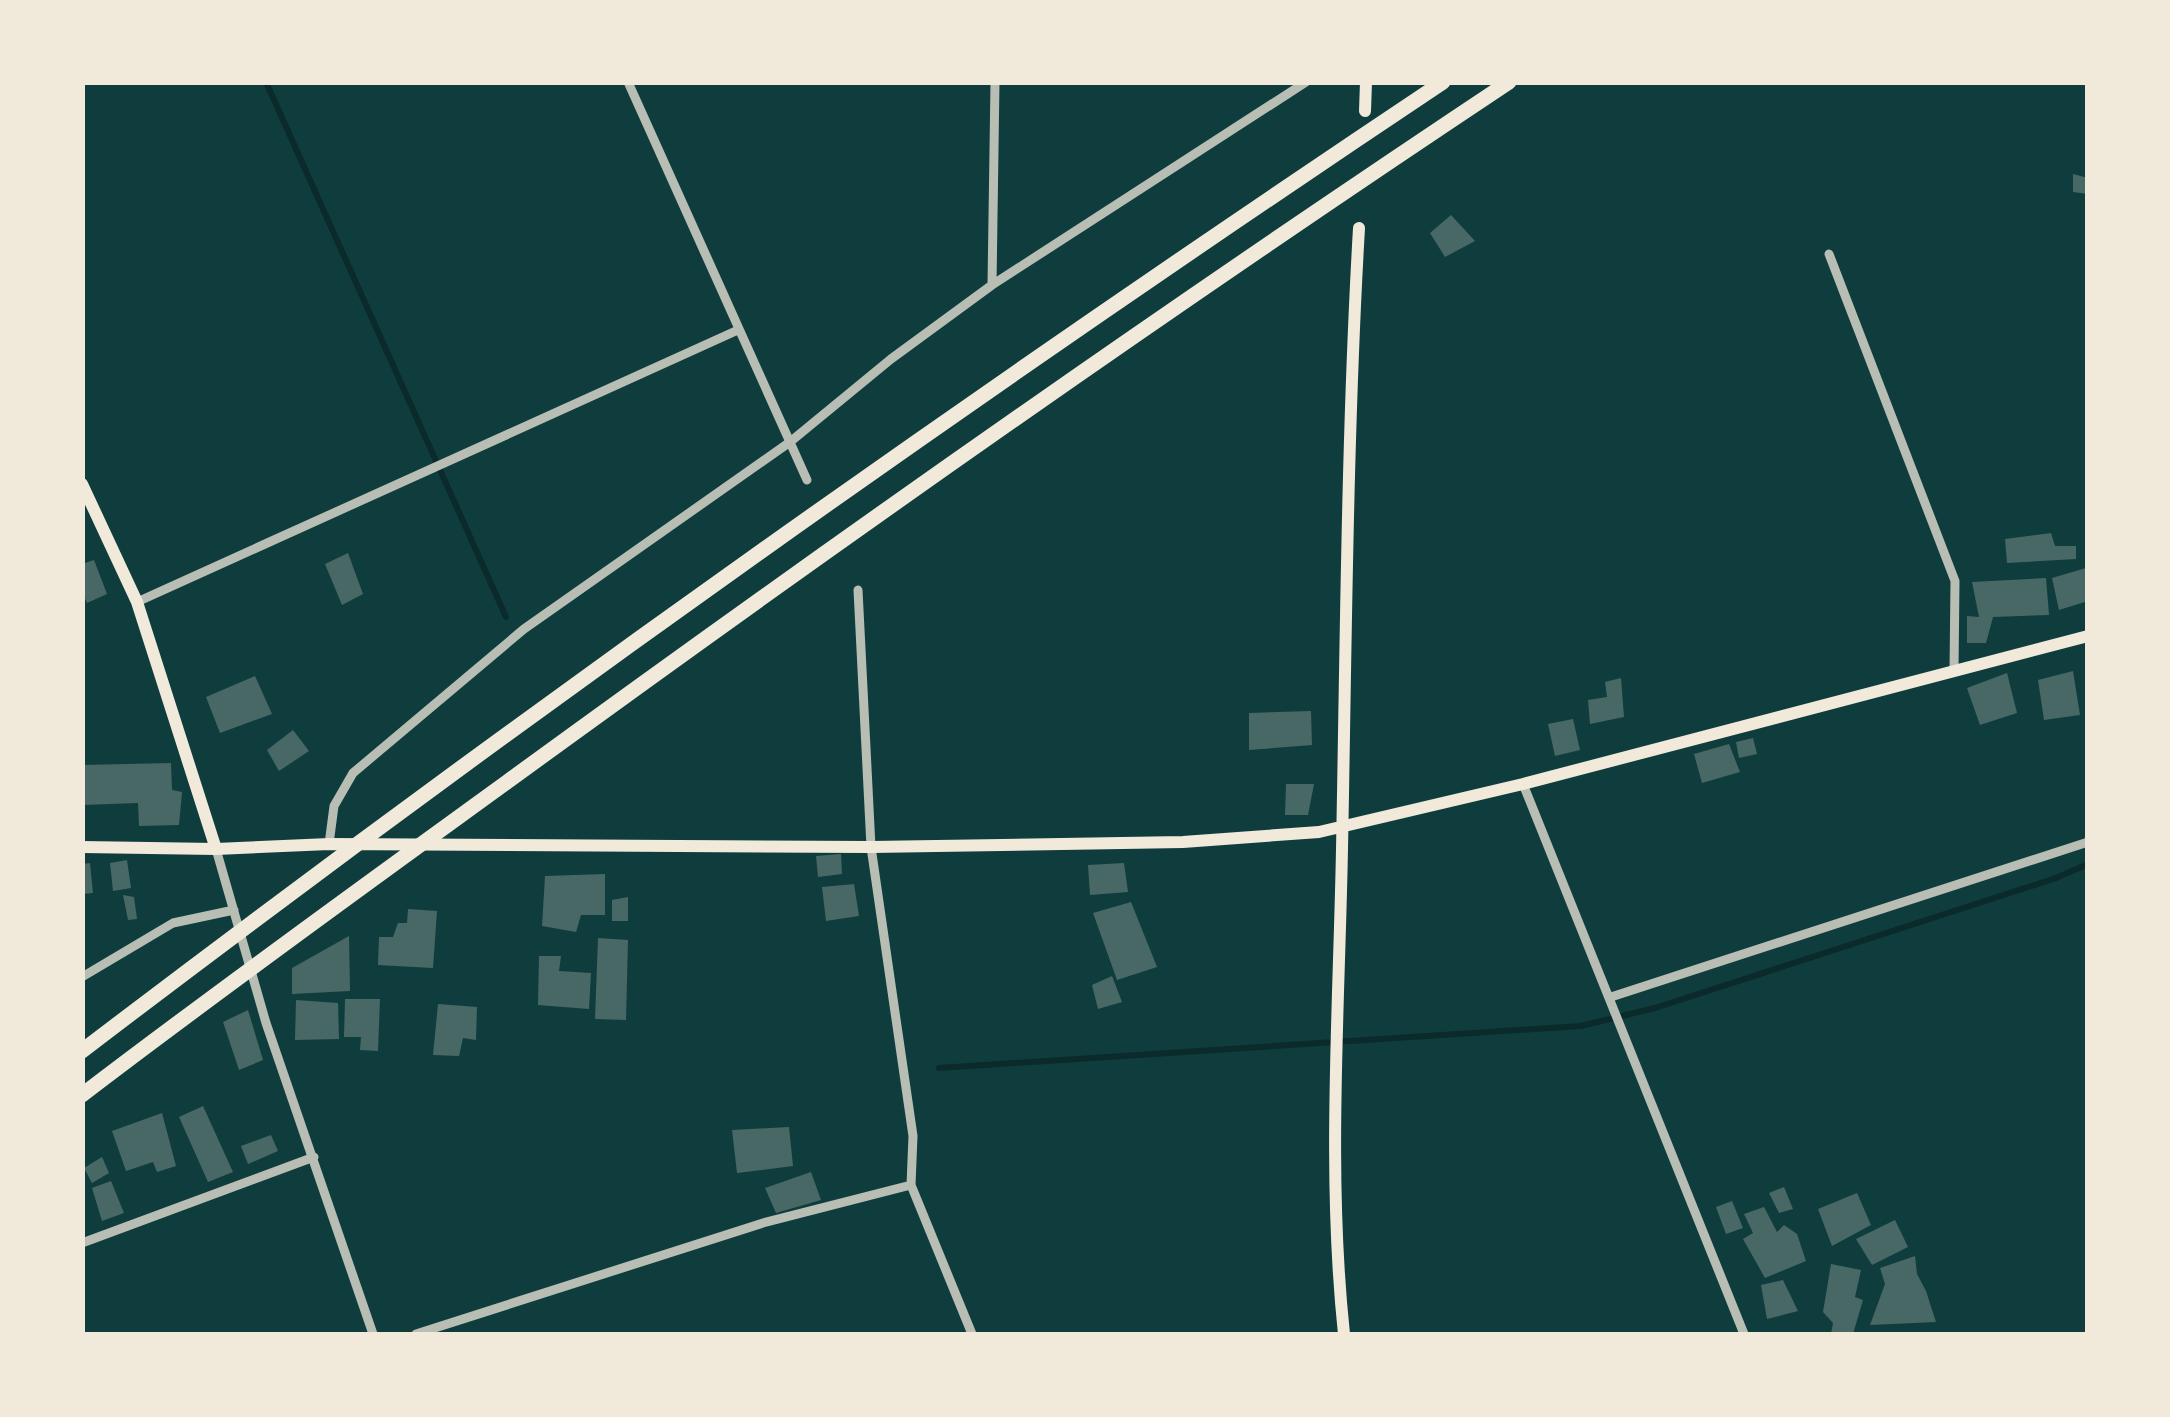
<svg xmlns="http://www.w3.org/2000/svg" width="2170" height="1417" viewBox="0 0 2170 1417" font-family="Figtree,sans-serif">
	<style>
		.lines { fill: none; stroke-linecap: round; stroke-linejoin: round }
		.stream { stroke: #0a2a2b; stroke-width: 6 }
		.building { fill: #486865 }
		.minor { stroke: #b8beb3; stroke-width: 9 }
		.secondary { stroke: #f1e9da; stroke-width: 12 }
		.motorway { stroke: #f1e9da; stroke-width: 15 }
	</style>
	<rect width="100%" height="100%" fill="#0f3d3e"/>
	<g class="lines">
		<path class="stream" d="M266,82L506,617
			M939,1068L1581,1026L1655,1008L2056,878L2088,864"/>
	</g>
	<path class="building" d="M2073,174L2088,178V194L2073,192Z
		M1451,215L1475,241L1445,257L1430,233Z
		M2051,533L2055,546H2076V559L2007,563L2005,539Z
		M348,553L363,594L342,605L325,564Z
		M94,560L107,594L87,603L82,592V564Z
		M2086,568L2088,601L2059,610L2052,578Z
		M2046,578L2049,615L1993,617L1986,643H1967V616L1979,617L1972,582Z
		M2073,671L2080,715L2044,720L2038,680Z
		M2007,673L2017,713L1980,725L1967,688Z
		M255,676L272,714L220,733L206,697Z
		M1621,678L1624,717L1590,724L1588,700L1607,697L1605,682Z
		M1311,711L1312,745L1249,750V713Z
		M1573,719L1580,750L1555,756L1548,724Z
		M293,730L309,751L279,771L267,750Z
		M1753,738L1757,754L1739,758L1736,742Z
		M1729,744L1740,772L1702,783L1694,754Z
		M171,763L172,790L182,792L179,825L139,826L138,803L82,805V765Z
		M1286,784H1314L1308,815H1285Z
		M841,854L842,874L818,877L816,856Z
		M127,860L131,888L113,891L110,863Z
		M90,863L93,893L82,894V864Z
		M1124,863L1128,892L1090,895L1088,865Z
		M605,874V915H581L576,932L542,926L545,876Z
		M854,884L859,916L826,921L822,887Z
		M123,895L134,897L137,919L128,920Z
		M628,897V921H612V900Z
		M1131,902L1157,967L1117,980L1093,913Z
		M408,909L437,911L433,968L378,965L379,937H393L398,923H407Z
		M349,936L350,991L292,994V968Z
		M598,938L628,940L626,1020L595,1019Z
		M539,956H561L559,971L591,973L589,1009L538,1005Z
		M1112,976L1122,1002L1098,1009L1092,985Z
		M345,999H380L378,1051L360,1050L361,1037H344Z
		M296,1000L338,1003L339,1039L295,1040Z
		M438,1004L477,1007L476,1040L463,1038L459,1056L433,1055Z
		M248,1010L263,1060L239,1070L223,1022Z
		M203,1106L233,1172L208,1182L179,1117Z
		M162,1113L176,1166L157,1172L153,1162L126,1171L112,1131Z
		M789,1127L793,1166L737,1173L732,1130Z
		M271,1135L278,1151L248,1164L241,1146Z
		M102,1157L109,1173L92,1183L84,1168Z
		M811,1172L821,1200L776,1213L765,1188Z
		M111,1181L124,1213L102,1221L92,1188Z
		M1784,1187L1793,1209L1779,1213L1769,1193Z
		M1857,1193L1871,1225L1832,1246L1818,1209Z
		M1732,1201L1743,1228L1726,1234L1716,1207Z
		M1764,1207L1777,1232L1784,1225L1797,1234L1806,1261L1765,1278L1743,1239L1753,1233L1744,1214Z
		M1895,1220L1908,1247L1872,1265L1856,1239Z
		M1915,1256L1917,1274L1926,1291L1936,1322L1870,1325L1885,1284L1880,1268Z
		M1831,1264L1861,1270L1855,1297L1863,1300L1853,1334H1831L1833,1323L1823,1312Z
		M1783,1280L1798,1311L1767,1319L1761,1285Z"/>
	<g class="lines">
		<path class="minor" d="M628,82L807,480
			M1829,254L1955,581L1954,671
			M992,285L995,82
			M858,590L871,847L913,1136L911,1185L972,1334
			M137,602L738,330
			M1523,784L1744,1334
			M329,844L334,806L353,773L524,629L790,442L891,359L992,285L1306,82
			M216,849L266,1023L373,1334
			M82,977L173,923L234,910
			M1611,997L2088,842
			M82,1243L314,1157
			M416,1334L763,1223L911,1185"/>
		<path class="secondary" d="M1365,111L1366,82
			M82,484L137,602L216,849
			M82,847L216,849L329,844L871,847L1183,842L1319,832L1523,784L2088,636
			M1344,1334C1327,1174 1339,1011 1342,849C1346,642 1347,435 1359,228"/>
		<path class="motorway" d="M82,1051C525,713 980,391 1443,82
			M82,1095C222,988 365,885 507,782C836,542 1169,308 1509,82"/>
	</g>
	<rect width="2170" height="1417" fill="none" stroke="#f1e9da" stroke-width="170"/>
</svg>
